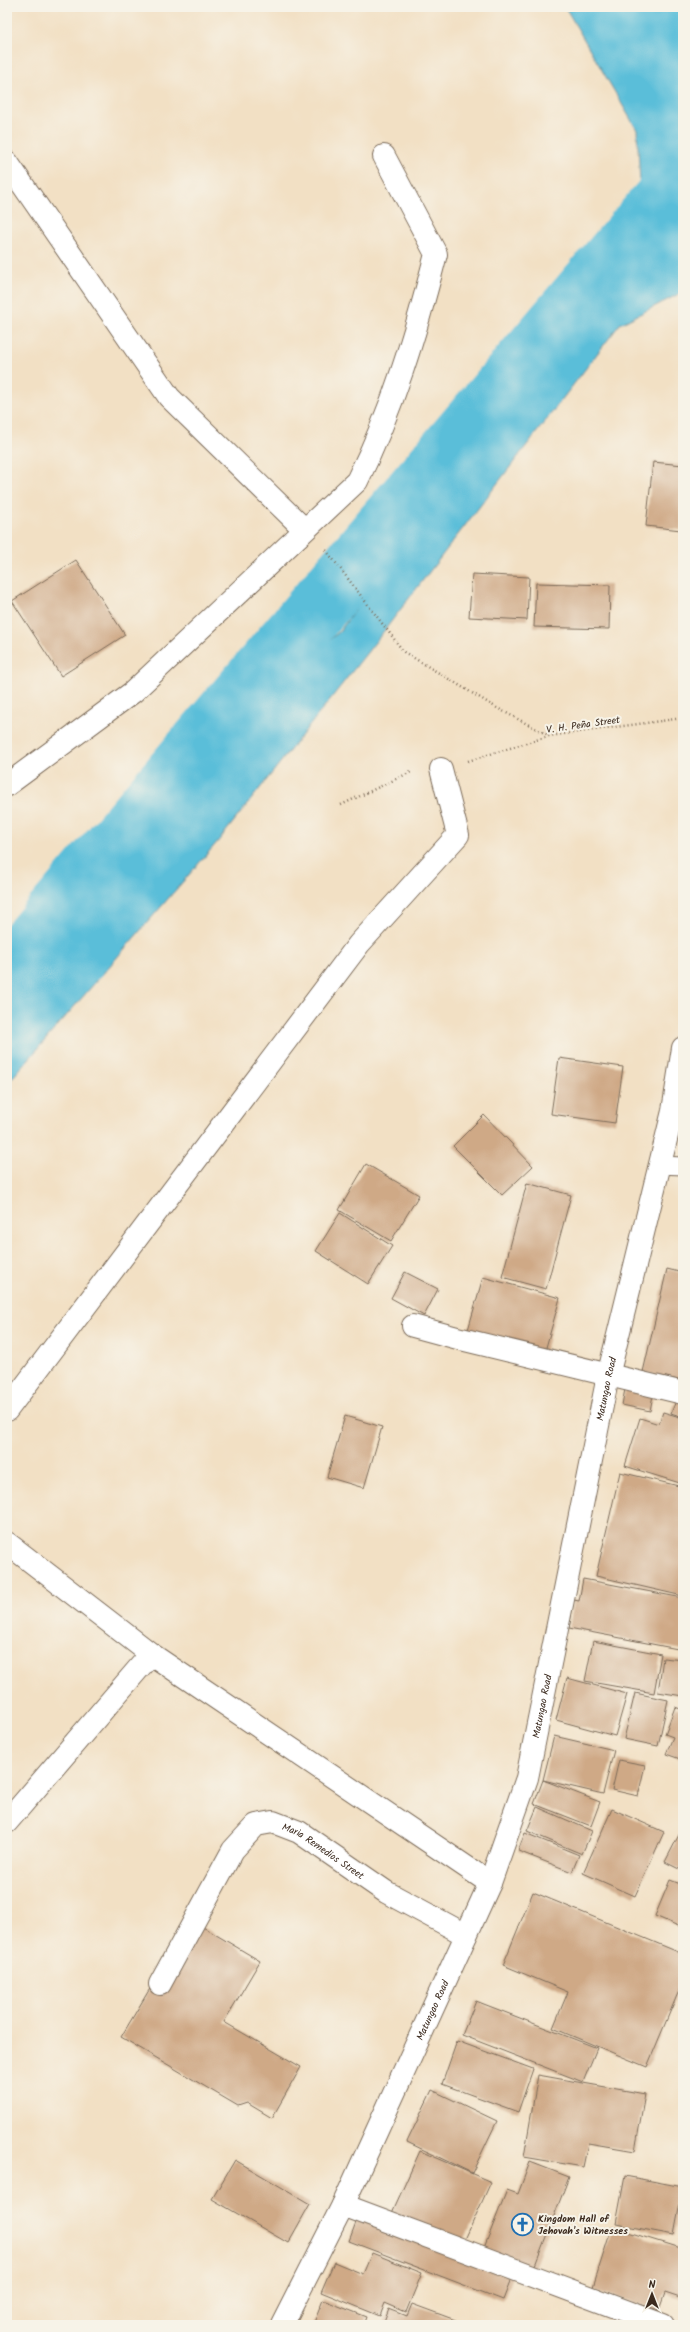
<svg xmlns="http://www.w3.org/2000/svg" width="690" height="2332" viewBox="0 0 690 2332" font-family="Kalam,sans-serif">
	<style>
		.water { fill: #5abed9; stroke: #4a747c }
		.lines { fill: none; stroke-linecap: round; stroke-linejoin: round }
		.river { stroke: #5abed9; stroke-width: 62 }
		.building { fill: #cfa986 }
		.lane-casing { stroke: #7b6a58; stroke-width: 19 }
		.street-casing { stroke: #7b6a58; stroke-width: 24 }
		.secondary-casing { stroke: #7b6a58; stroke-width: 24 }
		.path { stroke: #7b6a58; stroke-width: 2.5; stroke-dasharray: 1 3; stroke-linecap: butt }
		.lane { stroke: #fff; stroke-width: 17 }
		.street { stroke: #fff; stroke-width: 22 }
		.secondary { stroke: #fff; stroke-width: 22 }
		.labels { text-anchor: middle; stroke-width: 4; stroke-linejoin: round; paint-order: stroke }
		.street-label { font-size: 10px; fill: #3b2a1e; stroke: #f7f3e8 }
		.poi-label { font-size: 10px; font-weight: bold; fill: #3b2a1e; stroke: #f7f3e8; text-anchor: start }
	</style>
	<rect width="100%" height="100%" fill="#f7f3e8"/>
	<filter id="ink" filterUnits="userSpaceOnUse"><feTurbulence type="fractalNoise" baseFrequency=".025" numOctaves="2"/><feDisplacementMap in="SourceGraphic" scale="8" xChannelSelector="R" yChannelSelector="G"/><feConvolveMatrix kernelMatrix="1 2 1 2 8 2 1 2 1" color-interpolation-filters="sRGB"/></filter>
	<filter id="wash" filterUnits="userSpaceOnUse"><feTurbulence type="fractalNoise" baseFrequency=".012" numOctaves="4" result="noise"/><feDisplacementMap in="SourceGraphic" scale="16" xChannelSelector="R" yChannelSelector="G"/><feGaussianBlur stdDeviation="0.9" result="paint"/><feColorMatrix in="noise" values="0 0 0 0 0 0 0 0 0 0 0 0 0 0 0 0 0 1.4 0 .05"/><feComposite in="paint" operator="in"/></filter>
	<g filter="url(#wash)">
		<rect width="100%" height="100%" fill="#f2e0c4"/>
		<path class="water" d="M565,7H683V292L620,324L377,640L220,839L7,1084V980L125,804L339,632L524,378L643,236L637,130Z"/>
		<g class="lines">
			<path class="river" d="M7,972L683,177"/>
		</g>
		<g id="blocks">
			<path class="building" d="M653,462L683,465L681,530L646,526Z
				M76,560L125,635L61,676L12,601Z
				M472,574L529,577L527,620L469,617Z
				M536,583L610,585L609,629L534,627Z
				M559,1058L623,1067L615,1123L551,1114Z
				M484,1115L533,1166L502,1195L453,1146Z
				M366,1164L419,1195L391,1241L339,1210Z
				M527,1183L571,1195L546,1289L502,1277Z
				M340,1213L392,1246L368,1284L316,1251Z
				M667,1269L683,1273V1381L643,1372Z
				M405,1272L438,1289L424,1316L391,1298Z
				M483,1277L560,1298L545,1351L468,1330Z
				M625,1389L653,1395L650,1411L622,1405Z
				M678,1396L683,1398V1417L671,1413Z
				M663,1412L683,1418V1484L625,1466L640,1418L659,1424Z
				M345,1416L382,1427L364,1488L327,1477Z
				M620,1472L683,1487V1596L596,1576Z
				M583,1579L683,1598V1650L569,1628L574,1600L579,1601Z
				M593,1641L661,1654L654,1693L585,1681Z
				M663,1658L683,1660V1696L658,1692Z
				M567,1678L627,1694L615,1736L556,1720Z
				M635,1693L668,1700L658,1746L624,1739Z
				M675,1707L683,1710V1760L666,1754L673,1737L665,1734Z
				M554,1736L614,1750L603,1794L543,1780L600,1802L591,1826L534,1804L543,1780Z
				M619,1760L645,1765L638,1796L612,1790Z
				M537,1807L592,1831L582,1854L527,1831Z
				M612,1809L664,1832L635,1896L583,1873Z
				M683,1827V1871L665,1862Z
				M525,1833L579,1855L572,1872L518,1851Z
				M670,1880L683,1885V1928L655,1916Z
				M533,1892L683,1954V1981L647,2067L553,2028L568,1992L503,1965Z
				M191,1920L260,1961L224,2022L301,2067L272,2118L247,2103L238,2106L121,2037Z
				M476,2001L597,2048L583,2082L462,2035Z
				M457,2041L533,2069L518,2112L442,2084Z
				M538,2075L645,2094L635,2151L588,2143L583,2167L524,2157Z
				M432,2090L497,2121L472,2173L407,2142Z
				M420,2151L491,2182L462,2246L391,2215Z
				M235,2160L310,2204L288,2243L212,2199Z
				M530,2162L569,2177L532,2273L482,2253L507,2190L518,2194Z
				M625,2176L683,2187L674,2235L616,2224Z
				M358,2217L512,2277L503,2300L349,2241Z
				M612,2227L683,2249V2299L665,2293L659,2310L592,2290Z
				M372,2253L422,2273L406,2312L385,2303L380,2316L321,2292L334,2262L363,2274Z
				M323,2300L367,2317L364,2325H313Z
				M412,2304L469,2325H383L389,2309L407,2316Z"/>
		</g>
	</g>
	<g filter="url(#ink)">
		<use href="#blocks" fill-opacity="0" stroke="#7b6a58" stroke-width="1"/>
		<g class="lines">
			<defs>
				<path id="lane" d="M659,1165L683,1166"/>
				<g id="street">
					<path d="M7,162L169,397L304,529"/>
					<path d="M7,785L133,692L357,481C393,409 416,332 436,254L384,156"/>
					<path d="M413,1326L461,1339L683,1393"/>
					<path d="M7,1410L359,944L458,835L441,769"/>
					<path d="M7,1543L151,1654L490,1883"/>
					<path d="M7,1822L151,1654"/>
					<path id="s1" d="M160,1984L233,1850L256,1825L273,1822L299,1832L386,1892L466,1935"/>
					<path d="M343,2205L663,2325"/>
				</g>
				<g id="secondary">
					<path id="s2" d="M282,2325L343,2205L490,1883L527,1778L608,1376L673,1111L683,1048"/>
				</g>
			</defs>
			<use href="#lane" class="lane-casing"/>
			<use href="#street" class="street-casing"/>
			<use href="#secondary" class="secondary-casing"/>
			<path class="path" d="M326,550L404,652L497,708L548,735
				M468,761L549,736L683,718
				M341,805L413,771"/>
			<use href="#lane" class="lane"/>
			<use href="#street" class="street"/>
			<use href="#secondary" class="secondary"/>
		</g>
	</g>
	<defs>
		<symbol id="church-ring" viewBox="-11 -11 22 22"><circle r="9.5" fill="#f7f3e8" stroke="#1f6fb2" stroke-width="1.5"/><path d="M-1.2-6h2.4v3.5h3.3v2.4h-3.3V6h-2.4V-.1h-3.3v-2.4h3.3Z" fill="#1f6fb2"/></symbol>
	</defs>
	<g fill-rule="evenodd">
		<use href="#church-ring" x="510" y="2212" width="25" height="25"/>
	</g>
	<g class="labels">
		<g class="street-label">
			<text transform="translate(583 724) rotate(-8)" y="4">V. H. Peña Street</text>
			<text dy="4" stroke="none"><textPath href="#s2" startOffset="997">Matungao Road</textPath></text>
			<text dy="4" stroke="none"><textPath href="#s2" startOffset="673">Matungao Road</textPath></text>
			<text dy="4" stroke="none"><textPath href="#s1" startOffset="262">Maria Remedios Street</textPath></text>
			<text dy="4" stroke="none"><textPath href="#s2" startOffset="349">Matungao Road</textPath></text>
		</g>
		<g class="poi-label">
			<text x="538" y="2222">Kingdom Hall of<tspan x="538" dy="12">Jehovah's Witnesses</tspan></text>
		</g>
	</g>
	<rect width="690" height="2332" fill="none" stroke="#f7f3e8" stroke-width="24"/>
	<g transform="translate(652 2294)" stroke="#f7f3e8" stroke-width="3" paint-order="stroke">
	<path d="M0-3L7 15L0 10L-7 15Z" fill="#3b2a1e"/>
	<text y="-6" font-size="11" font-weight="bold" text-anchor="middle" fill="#3b2a1e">N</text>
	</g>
</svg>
